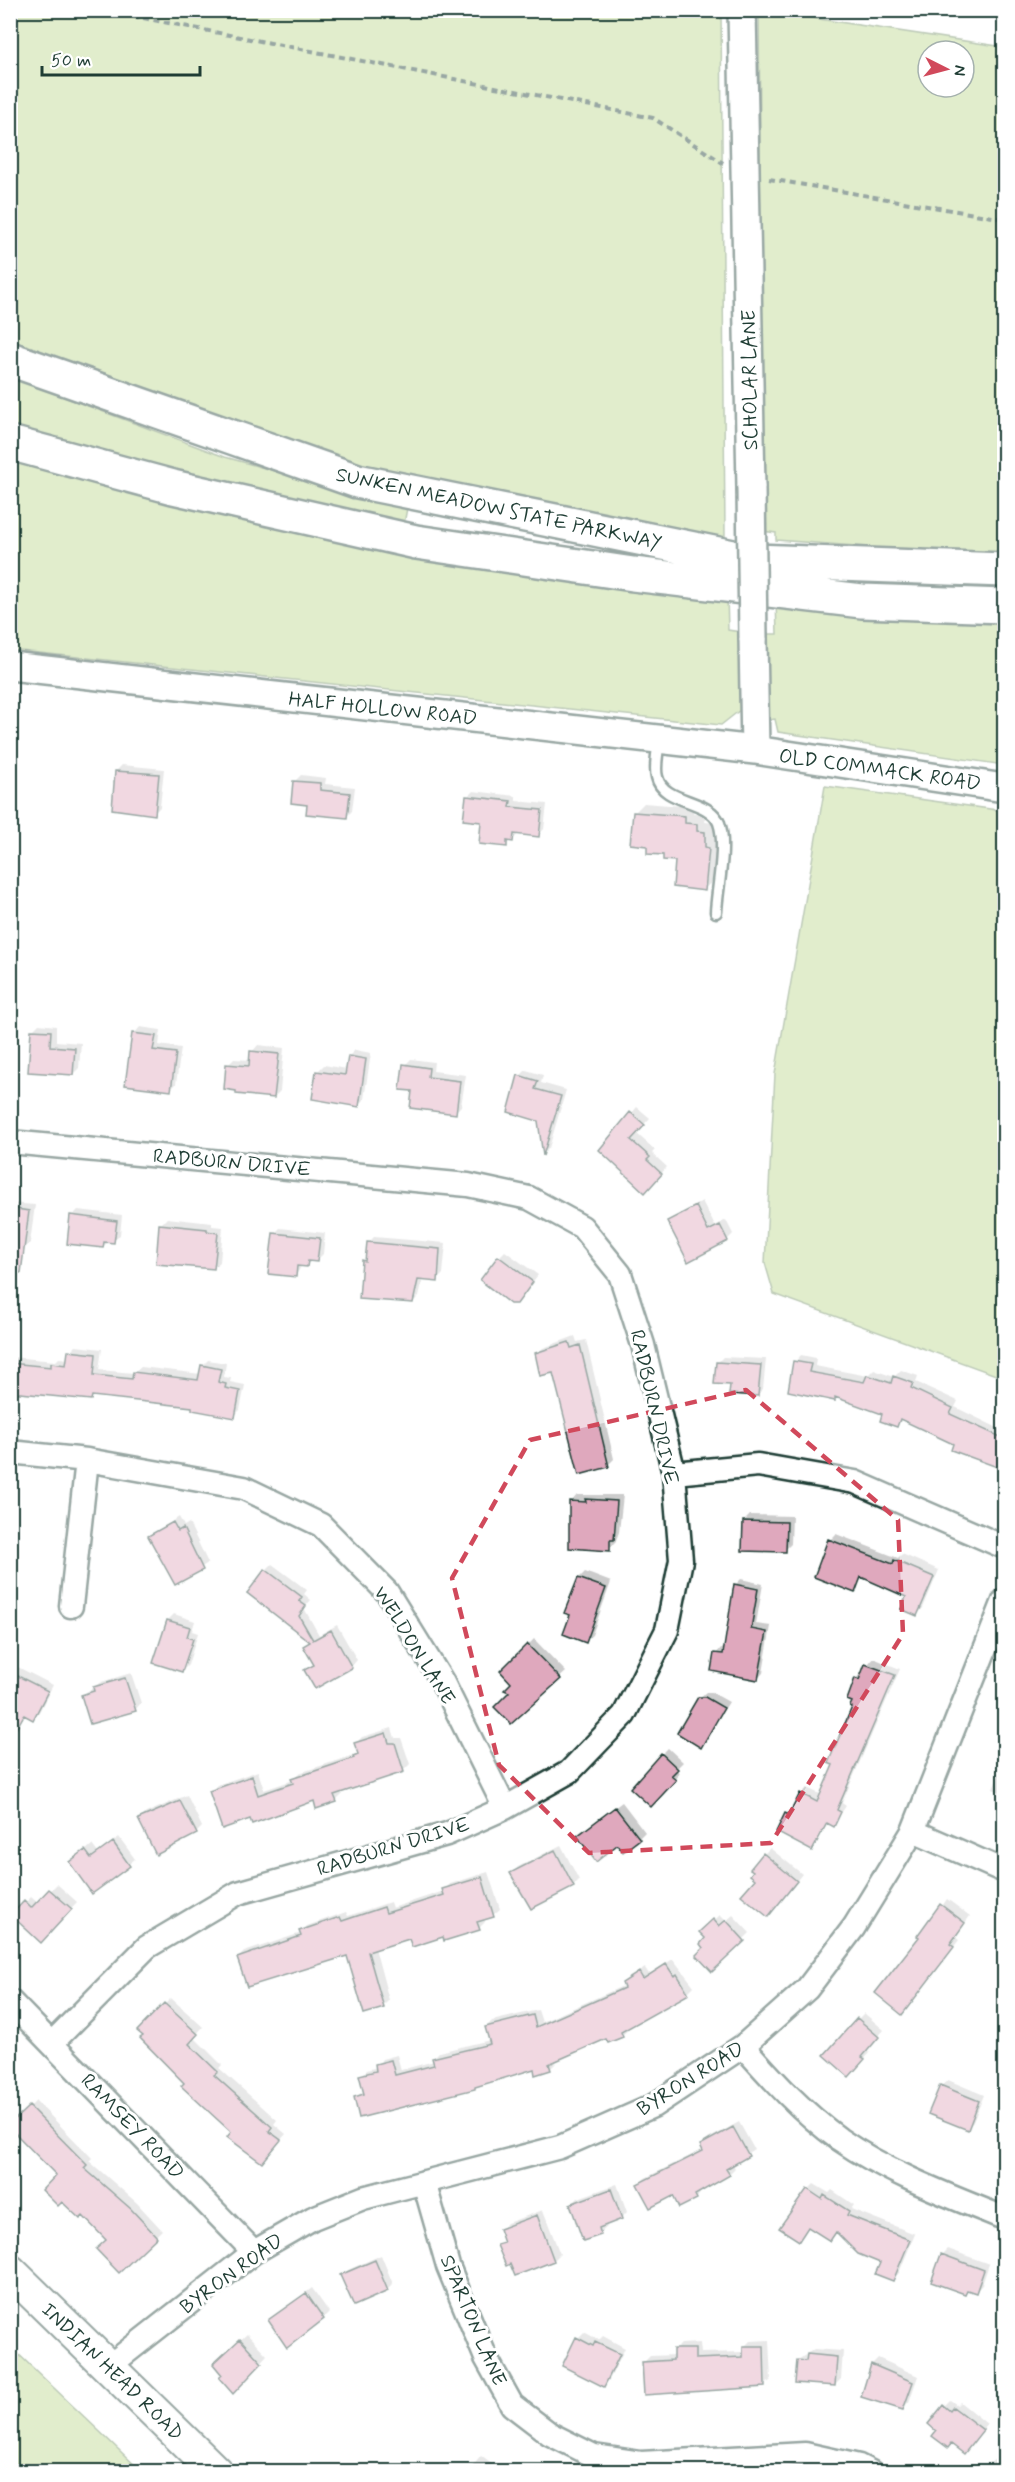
<svg xmlns="http://www.w3.org/2000/svg" width="1015" height="2482" viewBox="0 0 1015 2482" font-family="Mynerve,sans-serif">
	<style>
		.green { fill: #bcd88f; stroke: #6e8a62; stroke-width: 1.5; fill-rule: evenodd }
		.shadow { fill: #0003 }
		.building { fill: #dfa8bd; stroke: #1f3d34; stroke-width: 1.5 }
		.lines { fill: none; stroke-linecap: round; stroke-linejoin: round }
		.service-casing { stroke: #1f3d34; stroke-width: 15 }
		.minor-casing { stroke: #1f3d34; stroke-width: 27 }
		.tertiary-casing { stroke: #1f3d34; stroke-width: 32 }
		.secondary-casing { stroke: #1f3d34; stroke-width: 36 }
		.motorway-casing { stroke: #1f3d34; stroke-width: 38 }
		.path { stroke: #1f3d34; stroke-width: 4; stroke-dasharray: 6 4.5; stroke-linecap: butt }
		.service { stroke: #fff; stroke-width: 10 }
		.minor { stroke: #fff; stroke-width: 22 }
		.tertiary { stroke: #fff; stroke-width: 27 }
		.secondary { stroke: #fff; stroke-width: 32 }
		.motorway { stroke: #fff; stroke-width: 33 }
		.tertiary-bridge-casing { stroke: #1f3d34; stroke-width: 32; stroke-linecap: butt }
		.tertiary-bridge { stroke: #fff; stroke-width: 27 }
		.marked { fill: none; stroke: #d1495b; stroke-width: 4.5; stroke-dasharray: 12 8; stroke-linejoin: round }
		.labels { text-anchor: middle; stroke-width: 6; stroke-linejoin: round; paint-order: stroke }
		.street-label { font-size: 20px; fill: #1f3d34; stroke: #fff }
	</style>
	<rect width="100%" height="100%" fill="#fff"/>
	<filter id="ink" filterUnits="userSpaceOnUse"><feTurbulence type="fractalNoise" baseFrequency=".0167" numOctaves="2"/><feDisplacementMap in="SourceGraphic" scale="12" xChannelSelector="R" yChannelSelector="G"/><feConvolveMatrix kernelMatrix="1 2 1 2 8 2 1 2 1" color-interpolation-filters="sRGB"/></filter>
	<g filter="url(#ink)">
		<path class="green" d="M10,11H721L725,538L607,521L336,460L11,349Z
			M759,11H786V14L1004,47V557L776,540V533L763,531ZM928,51H964V87H928Z
			M10,377L225,457L407,508L404,524L212,484L11,426Z
			M10,454L116,487L325,540L637,583V593L682,592L727,596L728,630L740,632V710L721,725L11,650Z
			M776,599L1004,619V765L778,732L775,719L768,720V634H777Z
			M825,786L1004,811V1378L774,1294L765,1263L775,1074Z
			M11,2347L141,2471H11Z"/>
		<path class="shadow" d="M122,765L164,769L160,807L154,813L116,771Z
			M301,775L326,778L325,784L355,787L352,811L346,817L309,803L295,781Z
			M473,791L516,796V801L547,804L544,829L538,836L520,833L506,845L483,820L467,797Z
			M644,803L694,807L693,814L706,815L705,822L714,823V838L718,839L714,880L704,889L676,860L649,844L634,813Z
			M39,1024L56,1026V1041L81,1043L79,1068L73,1074L33,1030Z
			M140,1027L161,1030L159,1045L181,1048L176,1084L170,1090L134,1034Z
			M258,1045L284,1048L280,1091L274,1097L228,1065L234,1059L251,1060L252,1052Z
			M355,1050L371,1053L364,1099L358,1105L318,1071L324,1065L347,1069L349,1056Z
			M411,1059L434,1062L433,1071L466,1075L461,1106L455,1112L413,1090L405,1065Z
			M526,1070L543,1075L541,1083L566,1090L549,1148L544,1153L540,1120L520,1076Z
			M637,1107L650,1118L636,1133L655,1150L652,1153L667,1167L651,1185L601,1150Z
			M702,1201L715,1226L726,1220L733,1234L727,1240L689,1260L669,1221Z
			M10,1203L35,1205L30,1243L24,1249L10,1247Z
			M78,1210L122,1215L120,1235L103,1246L72,1216Z
			M167,1218L212,1223V1226L223,1227L220,1262L213,1268L161,1224Z
			M280,1228L325,1233L323,1254L317,1260L302,1265L296,1275L274,1234Z
			M374,1237L446,1243L443,1274L437,1280L423,1279L419,1296L413,1302L364,1261L367,1258L368,1243Z
			M505,1251L538,1275L516,1303L499,1257Z
			M575,1336L577,1342L586,1340L614,1459L608,1465L554,1372L536,1354L543,1348Z
			M76,1346L102,1349L99,1370L134,1373L141,1367L201,1374L202,1366L208,1360L226,1363L224,1377L231,1378L230,1382L245,1385L240,1410L234,1416L194,1406L95,1394L91,1399L10,1390V1357L56,1361L59,1358L69,1359L70,1352Z
			M801,1355L816,1358L815,1366L868,1376L874,1370L894,1377L901,1370L918,1376L916,1382L958,1401L955,1407L1004,1431V1469L903,1419L897,1425L884,1413L837,1396L834,1399L795,1362Z
			M723,1357L766,1359L763,1389L757,1395L732,1384L717,1363Z
			M577,1495H623L619,1532L615,1543L609,1549L571,1502Z
			M750,1515L792,1516L791,1544L785,1550L744,1521Z
			M179,1517L184,1526L189,1523L208,1563L176,1583L150,1536Z
			M836,1534L898,1558L902,1554L939,1570L923,1608L917,1615L908,1596L863,1577L854,1591L830,1540Z
			M272,1564L307,1590L304,1594L311,1600L304,1608L319,1635L337,1625L357,1660L351,1667L306,1670L314,1663L305,1646L311,1640L266,1570Z
			M585,1572L611,1582L592,1635L585,1641L572,1615L579,1578Z
			M741,1579L763,1584L756,1624L771,1626L763,1673L758,1678L716,1654L721,1648L725,1649L735,1585Z
			M174,1614L195,1621L192,1631L198,1633L188,1665L182,1671L168,1620Z
			M534,1639L566,1672L511,1722L513,1683L502,1672Z
			M873,1658L900,1669L842,1803L846,1806L833,1825L829,1822L812,1849L786,1814L807,1788L822,1795L854,1706L856,1679Z
			M10,1663L53,1685L39,1712L33,1718L26,1714L15,1729L10,1727Z
			M131,1673L141,1703L135,1710L82,1695L101,1682Z
			M706,1692H711L729,1702L701,1746L699,1698Z
			M392,1728L395,1738H401L410,1764L404,1770L341,1791L342,1795L336,1801L315,1799L251,1817L211,1791L217,1785L258,1771L264,1790L293,1780L299,1773L357,1754L356,1743L362,1737Z
			M668,1748L683,1762L676,1769L680,1773L657,1799L662,1754Z
			M1004,1762V1794L993,1789Z
			M187,1795L202,1827L196,1833L140,1819L146,1813Z
			M622,1802L645,1832L639,1838L618,1843L585,1830Z
			M119,1837L135,1859L93,1892L71,1862L92,1845L98,1853Z
			M561,1845L579,1880L573,1886L512,1873L518,1867Z
			M770,1848L802,1874L774,1909L757,1878L764,1854Z
			M488,1872L500,1909L493,1915L484,1918L485,1922L479,1928L444,1935L410,1937L375,1948L389,2000L383,2006L348,1954L238,1958L244,1952L301,1933L307,1926L346,1912L348,1916L390,1902L392,1908L444,1891L450,1884Z
			M57,1884L77,1902L41,1940L14,1915L31,1897L38,1903Z
			M947,1899L970,1916L955,1937L959,1940L902,2013L921,1937Z
			M720,1915L726,1921L733,1915L750,1933L712,1970L705,1948L707,1938L701,1933Z
			M673,1959L694,1986L688,1992L627,2027L628,2030L622,2035L607,2037L555,2060L556,2063L550,2069L535,2067L475,2088L356,2097L365,2090L361,2076L367,2070L377,2067L382,2059L397,2055L401,2070L434,2061L433,2058L439,2052L490,2040L486,2027L492,2021L538,2010L542,2022L625,1985L630,1978L645,1968L649,1974Z
			M171,1998L203,2027L194,2037L222,2065L219,2068L277,2120L274,2124L286,2134L267,2155L233,2132L139,2031Z
			M864,2013L884,2030L866,2050L870,2053L855,2069L858,2019Z
			M948,2080L984,2095L973,2122L967,2128L941,2086Z
			M36,2101L92,2158L89,2161L137,2203L162,2230L119,2271L108,2240L83,2214L62,2200L58,2175L10,2126Z
			M739,2122L754,2149L732,2163L735,2168L729,2174L702,2190L697,2198L679,2206L673,2194L639,2184L645,2178L704,2149L702,2145L708,2139Z
			M617,2184L627,2212L621,2218L605,2224L607,2227L600,2233L572,2204L578,2198Z
			M814,2184L829,2193L832,2190L854,2205L851,2209L915,2234L899,2273L893,2279L882,2262L837,2231L810,2226L799,2239L808,2190Z
			M543,2210L560,2254L554,2260L499,2246L505,2240L501,2229L507,2223Z
			M948,2249L989,2264L982,2285L976,2291L942,2255Z
			M381,2255L393,2284L387,2290L342,2276L348,2270Z
			M312,2288L329,2312L323,2318L270,2320Z
			M584,2332L599,2340L603,2336L625,2348L609,2380L603,2386L578,2338Z
			M247,2334L267,2355L233,2392L224,2375L221,2358Z
			M769,2340L771,2380L764,2386L644,2362L650,2356L675,2355V2350L681,2344L700,2343L701,2353L744,2352V2347L750,2341Z
			M814,2349L843,2351L841,2379L835,2385L798,2360Z
			M878,2358L918,2376L909,2402L902,2408L863,2396L872,2364Z
			M950,2400L957,2405L960,2402L987,2424L970,2446L938,2431L944,2406Z
			M1004,2454V2472H980L986,2465Z
			M481,2456L502,2472H468Z"/>
		<path class="building" d="M115,771L159,774L155,815L112,809Z
			M293,781L320,783V790L350,793L347,818L306,814L307,805L291,803Z
			M466,796L511,801L510,807L542,810L539,837L514,834L513,842L507,841V847L479,844L481,822L463,820Z
			M633,812L685,816V823L697,824V831L705,832V847L709,848L705,891L673,887L675,861L663,860V855L647,854V846L630,844Z
			M31,1030L51,1031L50,1046L75,1048L73,1075L28,1072Z
			M132,1033L156,1036L153,1050L176,1053L171,1091L125,1085Z
			M250,1051L279,1054L274,1098L236,1094V1091L224,1089L226,1064L249,1066Z
			M348,1056L366,1059L359,1107L312,1099L316,1071L345,1075Z
			M403,1064L429,1068L428,1077L460,1081L456,1114L410,1108L412,1091L400,1090Z
			M518,1075L538,1081L535,1089L561,1096L543,1156L538,1121L508,1112Z
			M630,1112L645,1125L631,1140L650,1157L647,1160L662,1174L645,1193L599,1150Z
			M696,1206L708,1231L720,1225L728,1241L688,1262L667,1221Z
			M10,1208L29,1211L21,1273L10,1272Z
			M70,1215L117,1221L114,1243L104,1242L103,1248L67,1244Z
			M159,1224L207,1229V1231L218,1233L214,1269L156,1264Z
			M273,1233L320,1238L317,1262L308,1261L307,1267L297,1266L296,1277L268,1274Z
			M367,1242L440,1249L438,1282L418,1280L413,1303L359,1299L362,1260L365,1261Z
			M498,1256L533,1282L517,1304H510L480,1280Z
			M569,1342L571,1348L580,1345L609,1467L579,1475L553,1373L540,1376L535,1353Z
			M68,1351L96,1354L94,1375L132,1379L133,1372L198,1380L201,1365L221,1369L218,1382L226,1384L225,1388L240,1391L235,1418L192,1410V1407L92,1396L91,1400L10,1392V1363L51,1367V1363L66,1365Z
			M793,1361L811,1364L809,1372L864,1382L867,1375L891,1383L893,1376L913,1383L911,1388L953,1408L950,1414L1005,1439V1470L951,1450L953,1444L900,1419L897,1427L880,1421L882,1414L835,1397V1401L788,1391Z
			M716,1362L761,1365L758,1396L729,1394L730,1385L714,1384Z
			M585,1499L617,1501L614,1540H610V1551L569,1548V1501L586,1502Z
			M743,1521L787,1522L786,1552L742,1551Z
			M173,1522L178,1531L183,1528L203,1570L175,1585L148,1536Z
			M828,1539L893,1564L894,1560L934,1577L917,1616L901,1609L906,1597L861,1577L855,1593L814,1577Z
			M265,1569L302,1597L299,1601L306,1606L299,1616L313,1640L331,1630L352,1668L315,1689L304,1670L314,1665L303,1646L310,1642L247,1593Z
			M578,1578L606,1588L586,1643L563,1634L570,1615L564,1613Z
			M734,1584L758,1589L751,1629L767,1632L758,1680L711,1671L714,1653L723,1654Z
			M167,1620L190,1627L187,1637L193,1639L182,1672L153,1663Z
			M527,1644L561,1679L511,1724L494,1707L509,1692L504,1690L511,1683L500,1671Z
			M865,1664L895,1675L837,1810L841,1812L834,1827L827,1823L812,1851L776,1832L785,1813L789,1815L800,1793L817,1802L833,1765L828,1763L852,1707L850,1706L852,1702L847,1700L855,1678L859,1680Z
			M10,1672L48,1691L33,1720L24,1715L10,1740Z
			M125,1678L136,1711L90,1724L81,1695L94,1691L93,1687Z
			M698,1697H705L724,1708L701,1748L677,1733Z
			M386,1733L389,1743H395L404,1772L334,1795L337,1802L316,1809L314,1801L252,1824L250,1819L222,1829L209,1791L252,1776L258,1795L293,1783L291,1779L354,1758L353,1756L358,1754L354,1743Z
			M661,1753L678,1769L671,1776L676,1780L651,1807L630,1788Z
			M180,1801L197,1834L156,1855L138,1819Z
			M615,1807L640,1839L623,1852L617,1845L596,1862L577,1836Z
			M113,1842L130,1866L92,1894L69,1862L85,1850L91,1858Z
			M555,1850L574,1887L531,1909L510,1873Z
			M763,1853L797,1881L768,1917L741,1895L755,1879L750,1875L753,1871L750,1869Z
			M482,1877L494,1917L477,1922L480,1930L444,1941L443,1937L412,1947L409,1939L368,1952L384,2008L364,2014L347,1956L247,1987L237,1958L301,1936L299,1931L340,1917L342,1921L384,1907L386,1913L444,1895L442,1889Z
			M49,1889L72,1909L41,1943L11,1915L24,1901L31,1908Z
			M940,1904L965,1923L950,1944L954,1947L902,2015L875,1993L919,1937L917,1936Z
			M713,1919L719,1926L726,1920L745,1941L712,1972L696,1955L703,1948L700,1944L705,1938L699,1932Z
			M666,1964L674,1976L677,1974L689,1994L621,2032L623,2037L608,2043L606,2039L549,2064L551,2070L535,2075L534,2069L475,2087V2089L359,2118L354,2097L364,2094L359,2075L376,2071L375,2064L391,2060L395,2075L434,2065L432,2058L490,2044L485,2027L533,2015L536,2027L624,1988L622,1983L639,1972L643,1979Z
			M164,2003L198,2034L189,2044L218,2072L214,2075L272,2127L269,2131L281,2140L262,2163L227,2137L231,2132L181,2086L184,2083L140,2038L143,2036L137,2031Z
			M857,2018L879,2037L862,2057L865,2059L849,2077L824,2055Z
			M940,2085L979,2101L968,2130L928,2114Z
			M29,2106L87,2165L84,2168L131,2209L157,2237L119,2273L96,2249L106,2240L83,2216L80,2219L62,2202L58,2206L42,2190L56,2175L10,2128V2124Z
			M733,2127L749,2156L726,2169L730,2175L695,2195L697,2199L679,2208L673,2196L650,2208L637,2184L703,2151L700,2145Z
			M611,2189L622,2219L599,2228L601,2235L583,2241L570,2204Z
			M807,2189L822,2199L824,2195L849,2211L847,2215L910,2240L893,2281L875,2274L880,2263L858,2254L836,2232L830,2241L808,2227L799,2241L779,2228Z
			M537,2215L554,2261L515,2276L510,2264L506,2266L497,2245L504,2243L499,2229Z
			M941,2254L984,2270L976,2293L967,2290L965,2294L931,2282Z
			M375,2260L388,2291L354,2306L340,2275Z
			M306,2293L324,2319L287,2348L268,2320Z
			M576,2337L593,2346L595,2342L620,2354L604,2387L562,2366Z
			M240,2339L262,2363L233,2394L219,2378L222,2375L213,2364Z
			M743,2346H764L765,2387L644,2395L642,2362L673,2360V2349H695V2359L743,2357Z
			M807,2354L837,2357L835,2386L795,2383L797,2360L806,2361Z
			M871,2364L913,2382L903,2410L861,2397Z
			M943,2405L950,2411L953,2407L983,2430L964,2454L951,2444L948,2448L932,2436L936,2431L928,2424Z"/>
		<g class="lines">
			<defs>
				<path id="service" d="M659,740C658,751 654,767 657,777C663,804 709,798 719,823C727,845 717,889 716,912"/>
				<path id="minor" d="M10,1142L468,1185L529,1198L582,1227L620,1274L643,1345L674,1473L681,1560L667,1630L624,1715L569,1772L505,1808L447,1834L238,1893L147,1947L53,2042
					M10,1452L87,1460L244,1488L321,1525L387,1592L442,1681L505,1808
					M674,1473L758,1465L855,1482L1004,1547
					M71,1606L87,1460
					M913,1831L1004,1871
					M10,2001L254,2252
					M743,2046C773,2080 802,2112 839,2139C888,2173 949,2196 1004,2218
					M424,2182L448,2266L486,2358L512,2405L550,2434L594,2456L641,2463L805,2454L859,2466L871,2472
					M109,2366L254,2252L313,2218L363,2198L560,2147L653,2106L743,2046L807,1989L854,1927L913,1831L1004,1601"/>
				<path id="tertiary" d="M742,10L751,488
					M753,638L755,750
					M10,666L755,750L1004,788"/>
				<path id="secondary" d="M10,2271L216,2472"/>
				<path id="motorway" d="M10,359L357,481L753,561L1004,570
					M10,443L173,487L416,542L633,574L862,601L1004,606"/>
			</defs>
			<use href="#service" class="service-casing"/>
			<use href="#minor" class="minor-casing"/>
			<use href="#tertiary" class="tertiary-casing"/>
			<use href="#secondary" class="secondary-casing"/>
			<use href="#motorway" class="motorway-casing"/>
			<path class="path" d="M102,10L653,118L723,163
				M769,179L1004,219"/>
			<use href="#service" class="service"/>
			<use href="#minor" class="minor"/>
			<use href="#tertiary" class="tertiary"/>
			<use href="#secondary" class="secondary"/>
			<use href="#motorway" class="motorway"/>
			<defs>
				<path id="tertiary-bridge" d="M751,488L753,638"/>
			</defs>
			<use href="#tertiary-bridge" class="tertiary-bridge-casing"/>
			<use href="#tertiary-bridge" class="tertiary-bridge"/>
		</g>
	</g>
	<path d="M0 0H1015V2482H0ZM746,1390L898,1520L903,1634L771,1843L589,1853L499,1765L452,1578L530,1440Z" fill="#fff" fill-opacity=".55" fill-rule="evenodd"/>
	<path class="marked" d="M746,1390L898,1520L903,1634L771,1843L589,1853L499,1765L452,1578L530,1440Z"/>
	<g class="labels">
		<g class="street-label">
			<text transform="translate(749 380) rotate(-91)" y="7">SCHOLAR LANE</text>
			<text transform="translate(499 508) rotate(12)" y="7">SUNKEN MEADOW STATE PARKWAY</text>
			<text transform="translate(383 708) rotate(6)" y="7">HALF HOLLOW ROAD</text>
			<text transform="translate(880 769) rotate(8)" y="7">OLD COMMACK ROAD</text>
			<text transform="translate(232 1162) rotate(5)" y="7">RADBURN DRIVE</text>
			<text transform="translate(655 1407) rotate(77)" y="7">RADBURN DRIVE</text>
			<text transform="translate(415 1645) rotate(58)" y="7">WELDON LANE</text>
			<text transform="translate(393 1846) rotate(-17)" y="7">RADBURN DRIVE</text>
			<text transform="translate(690 2078) rotate(-32)" y="7">BYRON ROAD</text>
			<text transform="translate(133 2126) rotate(46)" y="7">RAMSEY ROAD</text>
			<text transform="translate(231 2273) rotate(-36)" y="7">BYRON ROAD</text>
			<text transform="translate(474 2320) rotate(67)" y="7">SPARTON LANE</text>
			<text transform="translate(113 2371) rotate(44)" y="7">INDIAN HEAD ROAD</text>
		</g>
	</g>
	<rect width="1015" height="2482" fill="none" stroke="#fff" stroke-width="36"/>
	<rect x="18" y="18" width="979" height="2446" fill="none" stroke="#1f3d34" stroke-width="2" filter="url(#ink)"/>
	<g transform="translate(946 69) rotate(96)"><circle r="28" fill="#ffffff" stroke="#a5b1ae" stroke-width="1.5"/>
	<path d="M0-4.5L10 22L0 15L-10 22Z" fill="#d1495b"/>
	<text y="-9" font-size="16" font-weight="bold" text-anchor="middle" fill="#1f3d34">N</text>
	</g>
	<path d="M42 66v9h158v-9" fill="none" stroke="#1f3d34" stroke-width="3"/>
	<text x="51" y="66" font-size="18" fill="#1f3d34" stroke="#ffffff" stroke-width="4.5" paint-order="stroke">50 m</text>
</svg>
